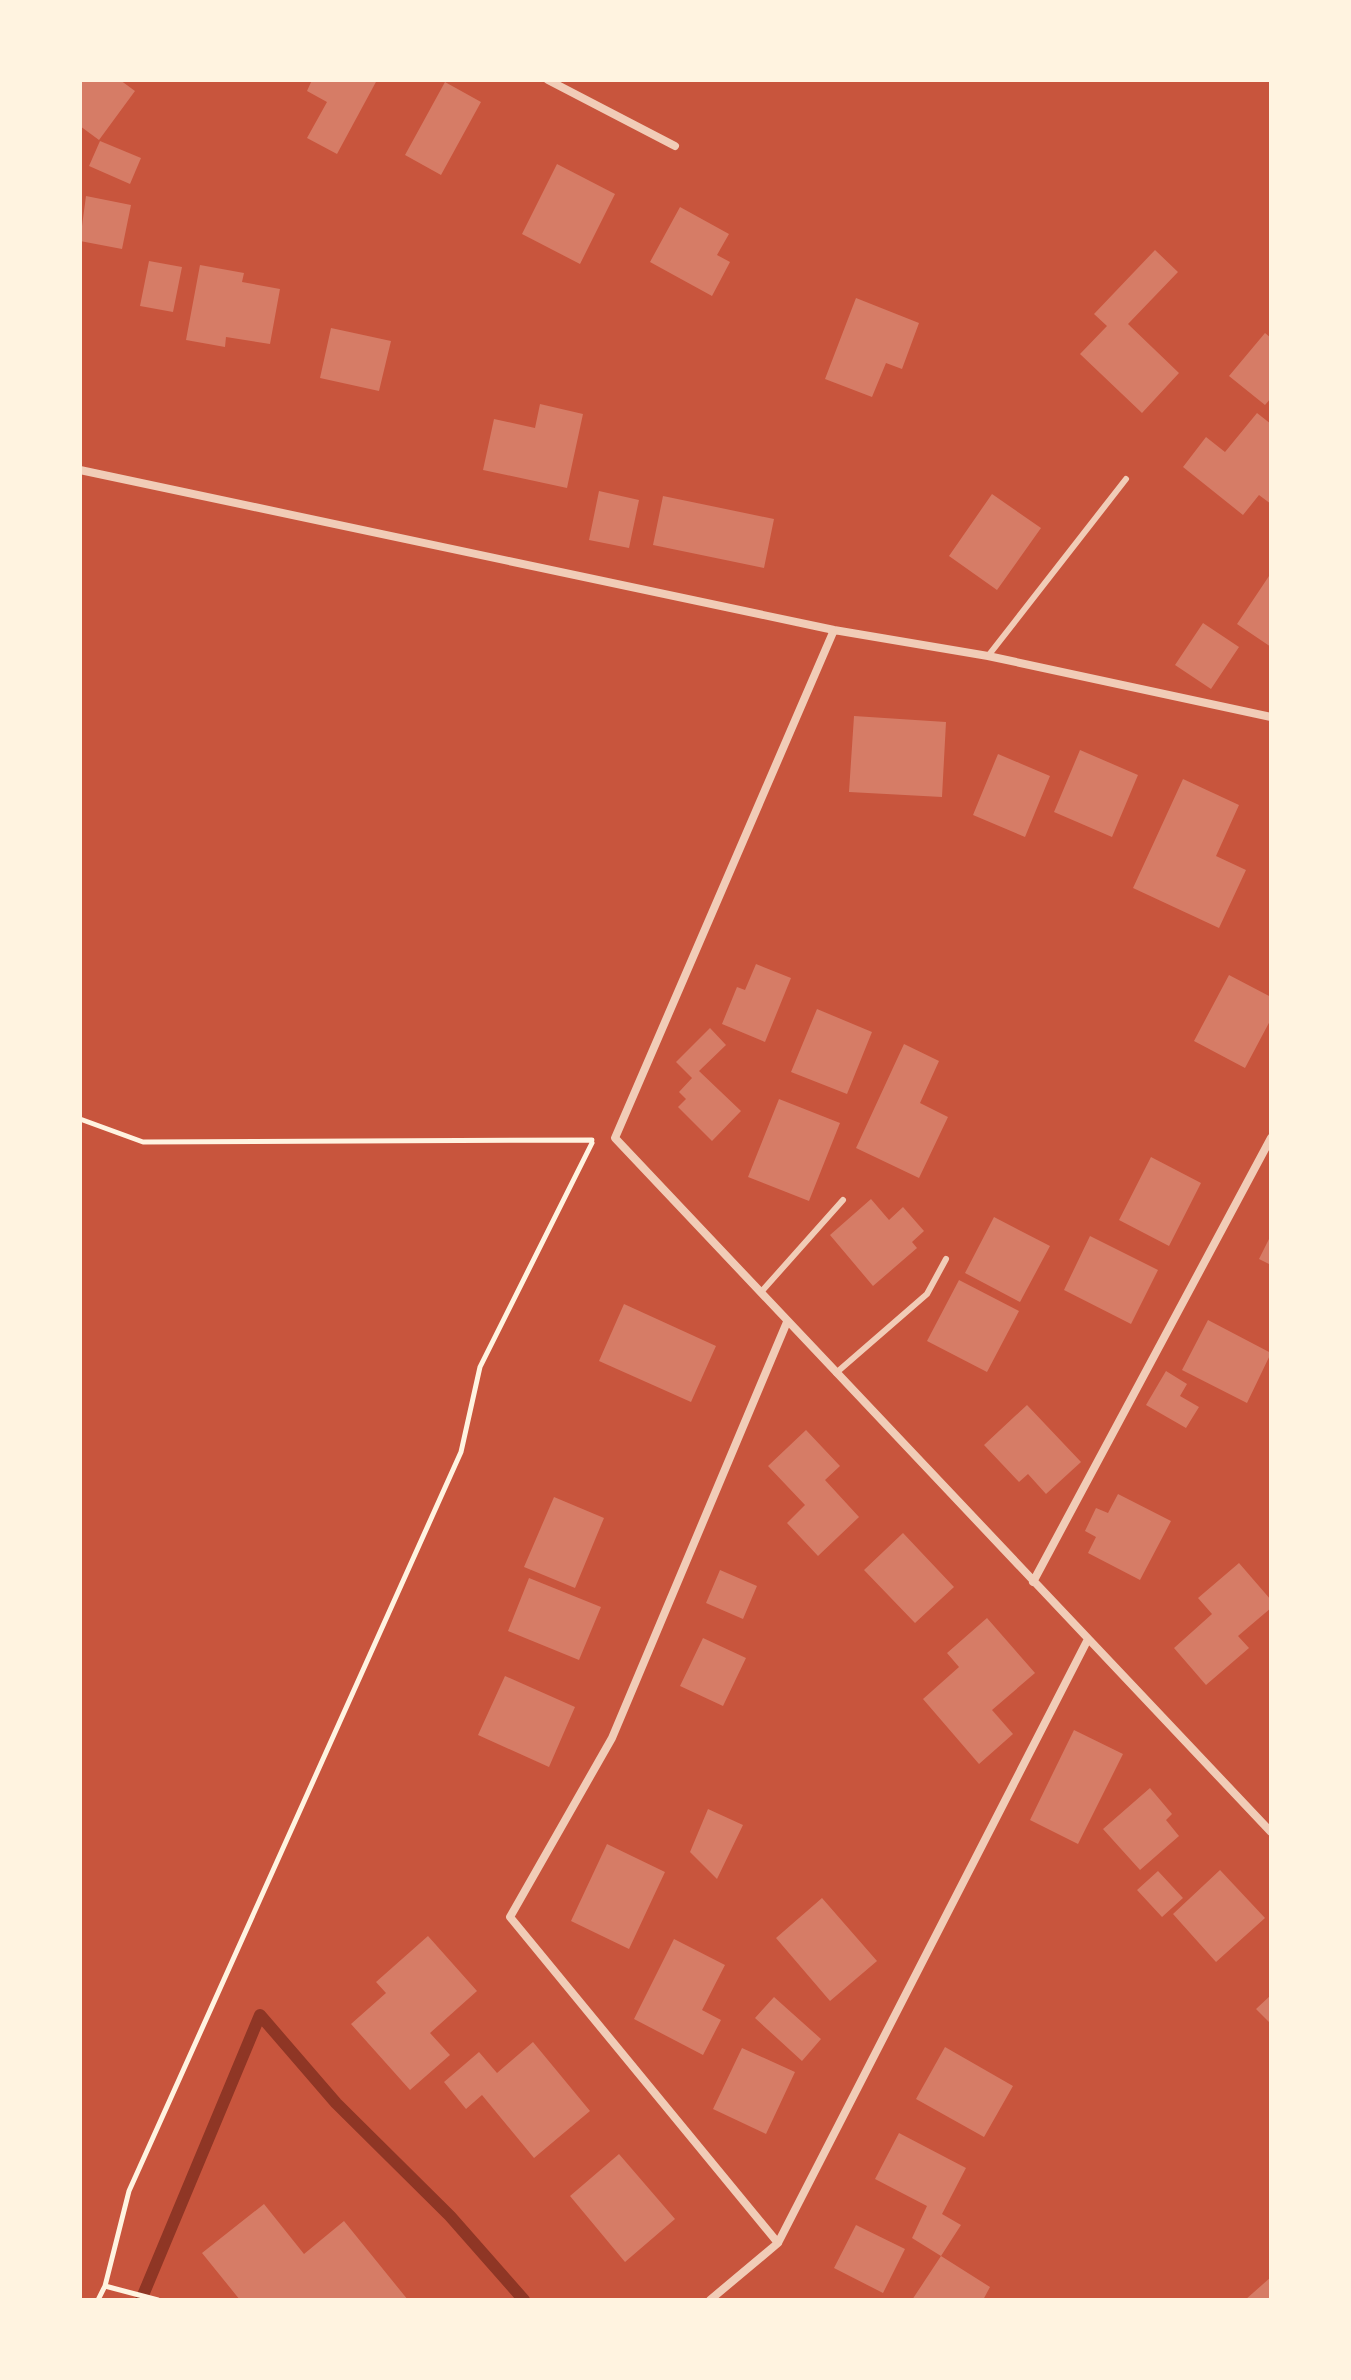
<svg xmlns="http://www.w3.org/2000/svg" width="1351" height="2380" viewBox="0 0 1351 2380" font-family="'Source Serif 4',serif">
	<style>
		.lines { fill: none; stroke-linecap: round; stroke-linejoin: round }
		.stream { stroke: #8f3625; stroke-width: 12 }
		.building { fill: #d67c66 }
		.path { stroke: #fff3e0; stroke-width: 5 }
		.service { stroke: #f1ccb7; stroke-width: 6 }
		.minor { stroke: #f1ccb7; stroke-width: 8 }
	</style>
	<rect width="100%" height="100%" fill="#c8553d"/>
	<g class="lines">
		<path class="stream" d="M141,2300L260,2015L336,2103L450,2216L524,2300"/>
	</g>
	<path class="building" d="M80,80H120L135,91L99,140L80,126Z
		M312,80H377L337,154L307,138L327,102L307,91Z
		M445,82L481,102L441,175L405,155Z
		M100,141L141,158L130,184L89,166Z
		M557,164L615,194L580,264L522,234Z
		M86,196L131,205L122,249L80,241Z
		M680,207L729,234L717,255L730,262L712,296L650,262Z
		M1155,250L1178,272L1128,324L1179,373L1142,413L1080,354L1107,326L1094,314Z
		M149,261L182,267L173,312L140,306Z
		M200,265L244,273L242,282L280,289L270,344L226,337L225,347L186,340Z
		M856,298L919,323L902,369L886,363L872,397L825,379Z
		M331,328L391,341L379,391L320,378Z
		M1265,333L1271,338V398L1265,405L1229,376Z
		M540,404L583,414L567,488L483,470L494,419L535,428Z
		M1257,413L1271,424V504L1259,495L1243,515L1183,467L1206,437L1225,452Z
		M599,491L639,500L629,548L589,540Z
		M992,494L1041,528L997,590L949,556Z
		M663,496L774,519L764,568L653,545Z
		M1271,573V647L1237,624Z
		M1203,623L1239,647L1211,689L1175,665Z
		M854,716L946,722L942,797L849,792Z
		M1080,750L1138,775L1112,837L1054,812Z
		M998,754L1050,776L1025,837L973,815Z
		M1183,779L1239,805L1216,856L1246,870L1219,928L1133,888Z
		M756,964L791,978L765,1042L722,1024L737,987L745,990Z
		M1229,975L1271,997V1019L1245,1068L1194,1041Z
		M817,1009L872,1032L847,1094L791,1072Z
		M710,1028L726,1045L699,1071L741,1111L712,1141L678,1107L686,1099L679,1092L692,1078L676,1062Z
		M904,1044L939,1061L920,1103L948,1117L919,1178L856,1148Z
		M779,1099L840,1123L809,1201L748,1177Z
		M1151,1157L1201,1183L1169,1246L1119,1220Z
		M871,1199L889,1220L903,1207L924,1231L912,1242L917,1248L873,1286L830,1235Z
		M994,1217L1050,1246L1020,1302L965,1273Z
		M1271,1235V1265L1259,1259Z
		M1090,1236L1158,1270L1131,1324L1064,1290Z
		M959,1280L1019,1311L987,1372L927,1341Z
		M624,1304L716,1346L691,1402L599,1361Z
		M1208,1320L1271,1353L1247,1403L1182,1370Z
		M1166,1371L1187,1384L1180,1396L1199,1407L1186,1428L1146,1405Z
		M1027,1405L1081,1462L1046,1494L1028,1474L1019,1482L984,1445Z
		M806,1430L840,1466L825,1480L859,1517L818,1556L787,1523L805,1505L768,1466Z
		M1118,1494L1171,1521L1140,1580L1088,1553L1096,1537L1085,1531L1096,1508L1108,1513Z
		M554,1497L604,1518L575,1588L524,1567Z
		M903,1533L954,1587L915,1623L864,1570Z
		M1239,1563L1271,1600V1608L1238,1636L1249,1648L1206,1685L1174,1648L1212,1614L1198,1598Z
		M720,1570L757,1586L743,1619L706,1603Z
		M529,1578L601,1607L579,1660L508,1631Z
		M987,1618L1035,1673L992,1710L1013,1734L979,1764L923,1699L959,1667L947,1653Z
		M703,1638L746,1658L723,1706L680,1686Z
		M505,1676L575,1707L549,1767L478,1735Z
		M1074,1730L1123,1754L1078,1844L1030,1820Z
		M1150,1788L1172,1814L1166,1820L1179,1836L1140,1870L1103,1829Z
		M708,1809L743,1825L717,1879L690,1852Z
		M607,1844L665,1872L629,1949L571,1921Z
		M1220,1870L1265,1918L1216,1962L1173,1914Z
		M1158,1871L1183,1898L1162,1917L1137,1890Z
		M822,1898L877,1961L830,2001L776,1938Z
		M428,1936L477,1991L430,2033L450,2055L410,2090L351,2024L386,1993L376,1982Z
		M674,1939L725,1965L702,2010L721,2020L703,2055L634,2019Z
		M1271,1995V2024L1256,2009Z
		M774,1997L821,2039L802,2061L755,2018Z
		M533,2042L590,2111L534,2158L482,2095L466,2109L444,2082L479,2052L497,2073Z
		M945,2047L1013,2086L984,2137L916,2099Z
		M742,2048L795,2072L766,2134L713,2109Z
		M899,2133L966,2168L942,2214L961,2225L941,2256L912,2238L927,2206L875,2179Z
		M619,2154L675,2219L625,2262L570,2196Z
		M264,2204L304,2254L344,2221L408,2300H240L202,2253Z
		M856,2225L905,2249L883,2293L834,2268Z
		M941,2256L990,2287L983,2300H912Z
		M1271,2277V2300H1245Z"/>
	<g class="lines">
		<path class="path" d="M80,1119L143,1142L592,1140
			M105,2286L158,2300
			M98,2300L105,2286L129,2191L461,1452L480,1367L592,1143"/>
		<path class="service" d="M988,656L1126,479
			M762,1291L843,1200
			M836,1373L927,1294L946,1259"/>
		<path class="minor" d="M548,80L675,146
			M80,470L834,630L988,656L1271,717
			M834,630L615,1138L1271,1832
			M1033,1582L1271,1138
			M778,2243L510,1917L612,1738L787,1322
			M710,2300L778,2243L1087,1641"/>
	</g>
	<rect width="1351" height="2380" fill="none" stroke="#fff3e0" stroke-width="164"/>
</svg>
